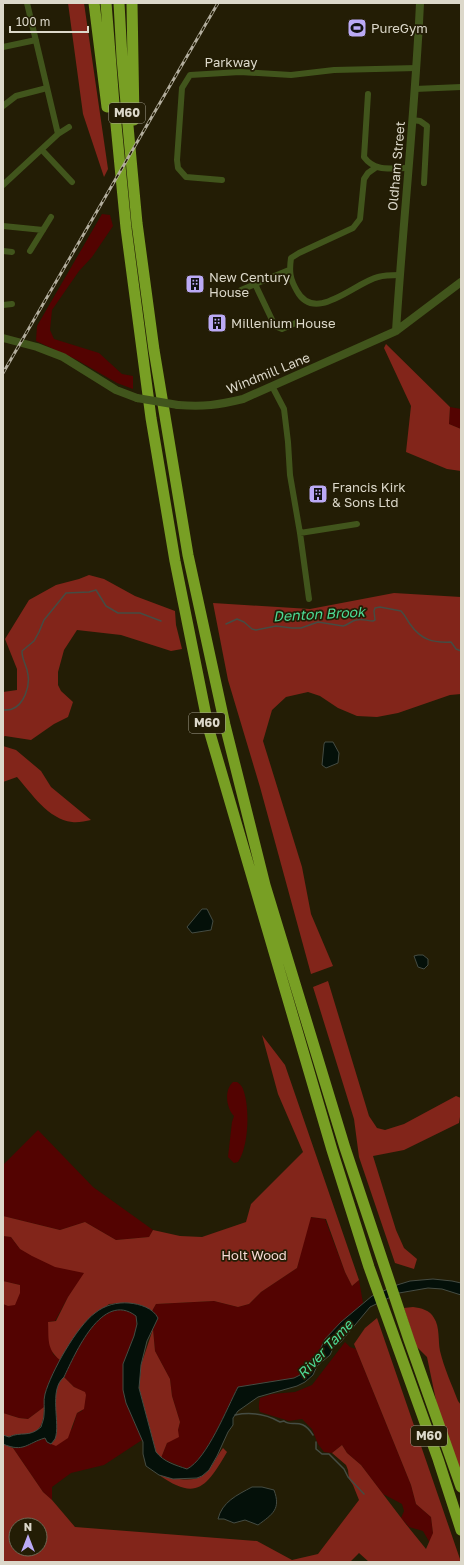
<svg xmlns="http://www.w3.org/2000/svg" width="464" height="1565" viewBox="0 0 464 1565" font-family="'Golos Text',sans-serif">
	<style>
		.green { fill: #530301 }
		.forest { fill: #82251a; fill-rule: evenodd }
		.water { fill: #041009; stroke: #454c43 }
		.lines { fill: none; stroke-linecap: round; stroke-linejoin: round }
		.stream { stroke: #454c43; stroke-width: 1.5 }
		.minor { stroke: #41551c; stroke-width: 6 }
		.tertiary { stroke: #41551c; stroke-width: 8 }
		.motorway { stroke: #789f24; stroke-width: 11 }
		.rail-casing { stroke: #b2ad9d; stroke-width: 3 }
		.rail { stroke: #231d05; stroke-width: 1.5; stroke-dasharray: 4.5; stroke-linecap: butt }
		.tertiary-bridge { stroke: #41551c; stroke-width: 8 }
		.labels { text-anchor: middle; stroke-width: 3.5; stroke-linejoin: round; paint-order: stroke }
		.shield { fill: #231d05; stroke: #a4a08f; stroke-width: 1 }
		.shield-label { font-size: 12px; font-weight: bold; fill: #dcd8ca }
		.poi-label { font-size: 13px; fill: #dcd8ca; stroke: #231d05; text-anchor: start }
		.street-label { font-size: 13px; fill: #dcd8ca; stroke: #231d05 }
		.park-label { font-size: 13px; fill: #f5d9d4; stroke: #231d05 }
		.water-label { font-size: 14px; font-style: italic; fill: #4ddc96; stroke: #231d05 }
	</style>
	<rect width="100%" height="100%" fill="#231d05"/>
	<path class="green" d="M102,214L110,215L113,226L92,257L79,271L52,310L50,330L54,339L99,353L122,374L133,376V389L117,383L77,360L36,341L37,326Z
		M450,407L461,409V429L449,424Z
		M233,1082H237C240,1084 242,1086 243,1089C250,1107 249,1146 238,1162L234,1163L228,1157L232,1122L234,1116C226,1108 224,1090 233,1082Z
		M38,1130L93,1187L153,1230L149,1237L116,1240L85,1222L60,1230L3,1216V1165Z
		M310,1217L325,1219L345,1272L352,1286L359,1280L363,1303L325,1339L321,1351L304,1367L300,1375L288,1380L266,1382L246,1387H238C227,1408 207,1459 187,1469L161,1458L167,1443L178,1430L180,1422L172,1396L170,1379L155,1351L153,1329L158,1318L152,1311L156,1304L214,1301L238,1307L249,1304L261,1292L297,1268Z
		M3,1236L11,1237L20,1249L85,1273L68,1297L55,1321L48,1322L53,1354L60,1360L45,1395L44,1407L28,1419L19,1418L3,1413V1304L8,1306L20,1285L3,1281Z
		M117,1309L131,1312L136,1316L137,1324L134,1336L123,1364L136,1425L142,1440L104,1465L71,1473L52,1487V1500L43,1492L13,1448L23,1447L45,1438L47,1442L51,1444L72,1429L77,1413L82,1411L84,1392L74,1387L64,1377C74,1356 84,1331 103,1316C106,1313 112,1312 117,1309Z
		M345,1342L350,1347L356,1349L411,1485L416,1504L431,1517L433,1533L430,1543L423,1531L409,1527L401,1518L404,1511L402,1504L383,1494L361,1465L347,1453L342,1445L332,1453L324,1452L318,1444L312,1429L302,1419L289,1421L260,1412C258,1407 259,1403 260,1398L272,1394L295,1392L312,1385Z"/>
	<path class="forest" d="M68,3H84L108,169L104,177L83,114Z
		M386,344L450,407L449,424L461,429V471L447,469L406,452L411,406L384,348Z
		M89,575L104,579L135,596L175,611L176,625L182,649L171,651L121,635L77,630L64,650L58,672V685L61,691L73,702L68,717L54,724L31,740L5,736L3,737V692L17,690V669L5,639L29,600L56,585L79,579Z
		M394,593L461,597V694L450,695L398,713L377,717L357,716L338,708L320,696L308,692L286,697L272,710L263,741L302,867L311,914L333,966L311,974L260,787L228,680L213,603L310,609Z
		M3,746L16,750L41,771L51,787L91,820C85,821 78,823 72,822C48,819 32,794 17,777L3,782Z
		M328,981L369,1116L377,1128L385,1130L404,1124L456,1096L461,1098V1111L459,1123L404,1150L373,1156L396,1230L404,1248L417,1259L414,1269L395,1263L359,1157L354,1119L313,987Z
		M262,1035L285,1065L359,1280L352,1286L345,1272L326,1219L311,1217L297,1268L261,1292L249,1304L238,1307L214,1301L156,1304L152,1311L140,1305L128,1303L109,1304L81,1328L60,1360C46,1349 49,1338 48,1322L56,1321L68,1297L84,1273L55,1267L32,1256L20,1249L11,1237L3,1236V1216L60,1230L85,1222L116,1240L149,1237L153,1230L180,1236L202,1237L246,1222L251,1204L303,1152L278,1094Z
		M3,1281L20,1285V1293L15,1305L8,1306L3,1304Z
		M413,1307C421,1308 430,1310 434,1318C440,1327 438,1341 440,1351C444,1368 452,1385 458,1401L461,1405V1472L438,1410L427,1357L416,1346L404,1308Z
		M377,1318L461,1562H369L359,1553L350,1562H3V1444L13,1448L43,1492L52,1500L75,1527L257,1541L292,1560L318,1554L359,1500L353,1485L349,1479L348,1470L346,1465L332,1453L342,1445L347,1453L361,1465L405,1523L426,1549L433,1533L431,1517L416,1504L411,1485L354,1344L365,1328ZM16,1525H40V1549H16Z
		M153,1329L155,1351L170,1379L172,1396L180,1422L178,1430L179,1437L167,1443L161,1458L156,1452L139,1388L141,1365Z
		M64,1377L74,1387L85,1392L86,1395L84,1409L77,1413L68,1438L56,1446L51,1444C52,1442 54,1441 55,1439C61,1424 48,1389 64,1377Z
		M44,1407C44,1421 41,1434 25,1435C18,1435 14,1434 9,1437L3,1435V1413L19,1418L28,1419Z
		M223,1448L227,1452C206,1488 196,1501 159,1475C170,1478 192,1483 202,1476C211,1470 216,1457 223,1448Z"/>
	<path class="water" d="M325,742H333L339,753L338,763L326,768L322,765L324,744Z
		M202,909H207L213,921L211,930L192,933L187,927Z
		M418,955H423L428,959V965L424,969L418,967L414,956Z
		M433,1279L452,1281L461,1283V1295L442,1289L428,1288L399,1293L370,1307L340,1343L334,1346L330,1355L317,1366L313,1375L305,1382L297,1386L258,1397L238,1411L233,1418V1425L228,1432L217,1456L209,1470L202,1476L197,1478L173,1479L159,1475L146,1466L143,1454V1442L126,1403L123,1390V1364L134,1336L137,1324L136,1316C102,1290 75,1354 64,1377C48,1390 61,1424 55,1439C54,1441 52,1442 51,1444L47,1442L45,1438C27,1443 24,1453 3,1444V1435L9,1437C21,1431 29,1438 41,1427C42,1423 44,1419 44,1415C45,1408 43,1401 45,1394C51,1372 77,1326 95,1313C105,1305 117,1302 129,1303C140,1304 153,1308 158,1318L147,1341L141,1365L139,1388L156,1452C164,1462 175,1465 187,1469C207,1459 227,1408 238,1387L294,1378L300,1375L304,1367L318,1354L325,1339L341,1322L372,1296L397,1285L410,1281Z
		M252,1487H262L274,1490C281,1509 273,1514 258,1525L245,1520L234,1523L224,1519H218C222,1502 237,1495 252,1487Z"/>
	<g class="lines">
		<path class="stream" d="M226,624L237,619L244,622L252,629L256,630L276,626L292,628H301L318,622L343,626C348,625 351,621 356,620C362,618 367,621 373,621L375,620L374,611L375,608L380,607L401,611C405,615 407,620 410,624C421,640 433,643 451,642L456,649L461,651
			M3,710C6,710 10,710 12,709C24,705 30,686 28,675C27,665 22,661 22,651L34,641L39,632L44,620L66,593L89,592L96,590L106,606L118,613H140L161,621
			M235,1415C250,1412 266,1414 280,1422L284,1421C292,1428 301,1416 313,1435
			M316,1442V1449L322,1454H329L344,1469L348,1477L364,1494"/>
		<path class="minor" d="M27,3L58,134
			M3,47L36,40
			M415,89L461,87
			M368,94L364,157C375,172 390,168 407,168
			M3,106L16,96L47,88
			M412,120L420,121L427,126L424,183
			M42,150L72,182
			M375,168L368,173L364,179L360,219L353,228L299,253L291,258C289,272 290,279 297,291C315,324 354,283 378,277C385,275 393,275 399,275
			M222,180L186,177L178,168L177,160L182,88L190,75L240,72L291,75L334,70L417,68
			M3,185L58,134L69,127
			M3,226L43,230
			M3,251L12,252
			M30,251L51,217
			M255,284L275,326L282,329L298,322
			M241,290L289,270
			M3,305L12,304
			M272,386L284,409L288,442L290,475L300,533L309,599
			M300,533L357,524"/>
		<path class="tertiary" d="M396,331C403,221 415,112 420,3
			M3,338L37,347L63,357L116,390L137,398
			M178,405C204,407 218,405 243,399L396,331L461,282"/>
		<path class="motorway" d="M94,3L107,107
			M106,3L114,104L126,228L151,418L175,561L209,730L332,1150L369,1267L438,1459L461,1530
			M119,3L122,58L129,137L137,223L154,350L188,555L225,725L265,885L345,1148L409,1340L461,1487
			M132,3L134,120"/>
		<defs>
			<path id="rail" d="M3,373L218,3"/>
		</defs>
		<use href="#rail" class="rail-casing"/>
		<use href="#rail" class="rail"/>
		<path class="tertiary-bridge" d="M137,398L178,405"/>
	</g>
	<defs>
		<symbol id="stadium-square" viewBox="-11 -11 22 22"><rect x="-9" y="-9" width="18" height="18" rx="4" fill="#bbaaf6" stroke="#231d05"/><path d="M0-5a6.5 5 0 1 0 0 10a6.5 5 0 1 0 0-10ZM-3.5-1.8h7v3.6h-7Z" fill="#111"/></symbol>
		<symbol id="building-square" viewBox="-11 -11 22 22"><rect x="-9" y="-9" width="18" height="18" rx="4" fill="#bbaaf6" stroke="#231d05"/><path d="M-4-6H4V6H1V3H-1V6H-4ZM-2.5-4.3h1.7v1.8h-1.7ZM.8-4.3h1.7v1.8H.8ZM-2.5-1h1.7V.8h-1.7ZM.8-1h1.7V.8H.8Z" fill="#111"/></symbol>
	</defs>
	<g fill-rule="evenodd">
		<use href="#stadium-square" x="346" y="17" width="22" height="22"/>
		<use href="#building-square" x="184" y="273" width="22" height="22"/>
		<use href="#building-square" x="206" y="312" width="22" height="22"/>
		<use href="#building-square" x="307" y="483" width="22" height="22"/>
	</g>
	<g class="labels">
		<g class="shield">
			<rect x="109" y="103" width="36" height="20" rx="3"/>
			<rect x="189" y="713" width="36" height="20" rx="3"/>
			<rect x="411" y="1426" width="36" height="20" rx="3"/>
		</g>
		<g class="shield-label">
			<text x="127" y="117">M60</text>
			<text x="207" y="727">M60</text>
			<text x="429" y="1440">M60</text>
		</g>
		<g class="poi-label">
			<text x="371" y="33">PureGym</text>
			<text x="209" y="282">New Century<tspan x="209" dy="15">House</tspan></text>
			<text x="231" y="328">Millenium House</text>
			<text x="332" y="492">Francis Kirk<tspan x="332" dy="15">&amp; Sons Ltd</tspan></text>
		</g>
		<g class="street-label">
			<text x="231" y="67">Parkway</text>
			<text transform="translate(396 166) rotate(-85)" y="5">Oldham Street</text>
			<text transform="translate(268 373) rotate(-22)" y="5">Windmill Lane</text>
		</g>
		<g class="park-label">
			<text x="254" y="1260">Holt Wood</text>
		</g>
		<g class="water-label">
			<text transform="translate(319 614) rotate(-3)" y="5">Denton Brook</text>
			<text transform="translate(325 1349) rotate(-47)" y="5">River Tame</text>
		</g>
	</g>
	<rect width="464" height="1565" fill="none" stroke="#dcd8ca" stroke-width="8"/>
	<g transform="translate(28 1537)"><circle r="19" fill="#231d05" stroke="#6d6854"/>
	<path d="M0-3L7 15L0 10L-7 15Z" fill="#bbaaf6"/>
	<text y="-6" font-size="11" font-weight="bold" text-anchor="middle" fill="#dcd8ca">N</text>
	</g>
	<path d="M10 26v6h78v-6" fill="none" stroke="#dcd8ca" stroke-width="2"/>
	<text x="16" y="26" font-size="12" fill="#dcd8ca" stroke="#231d05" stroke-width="3" paint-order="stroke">100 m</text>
</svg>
